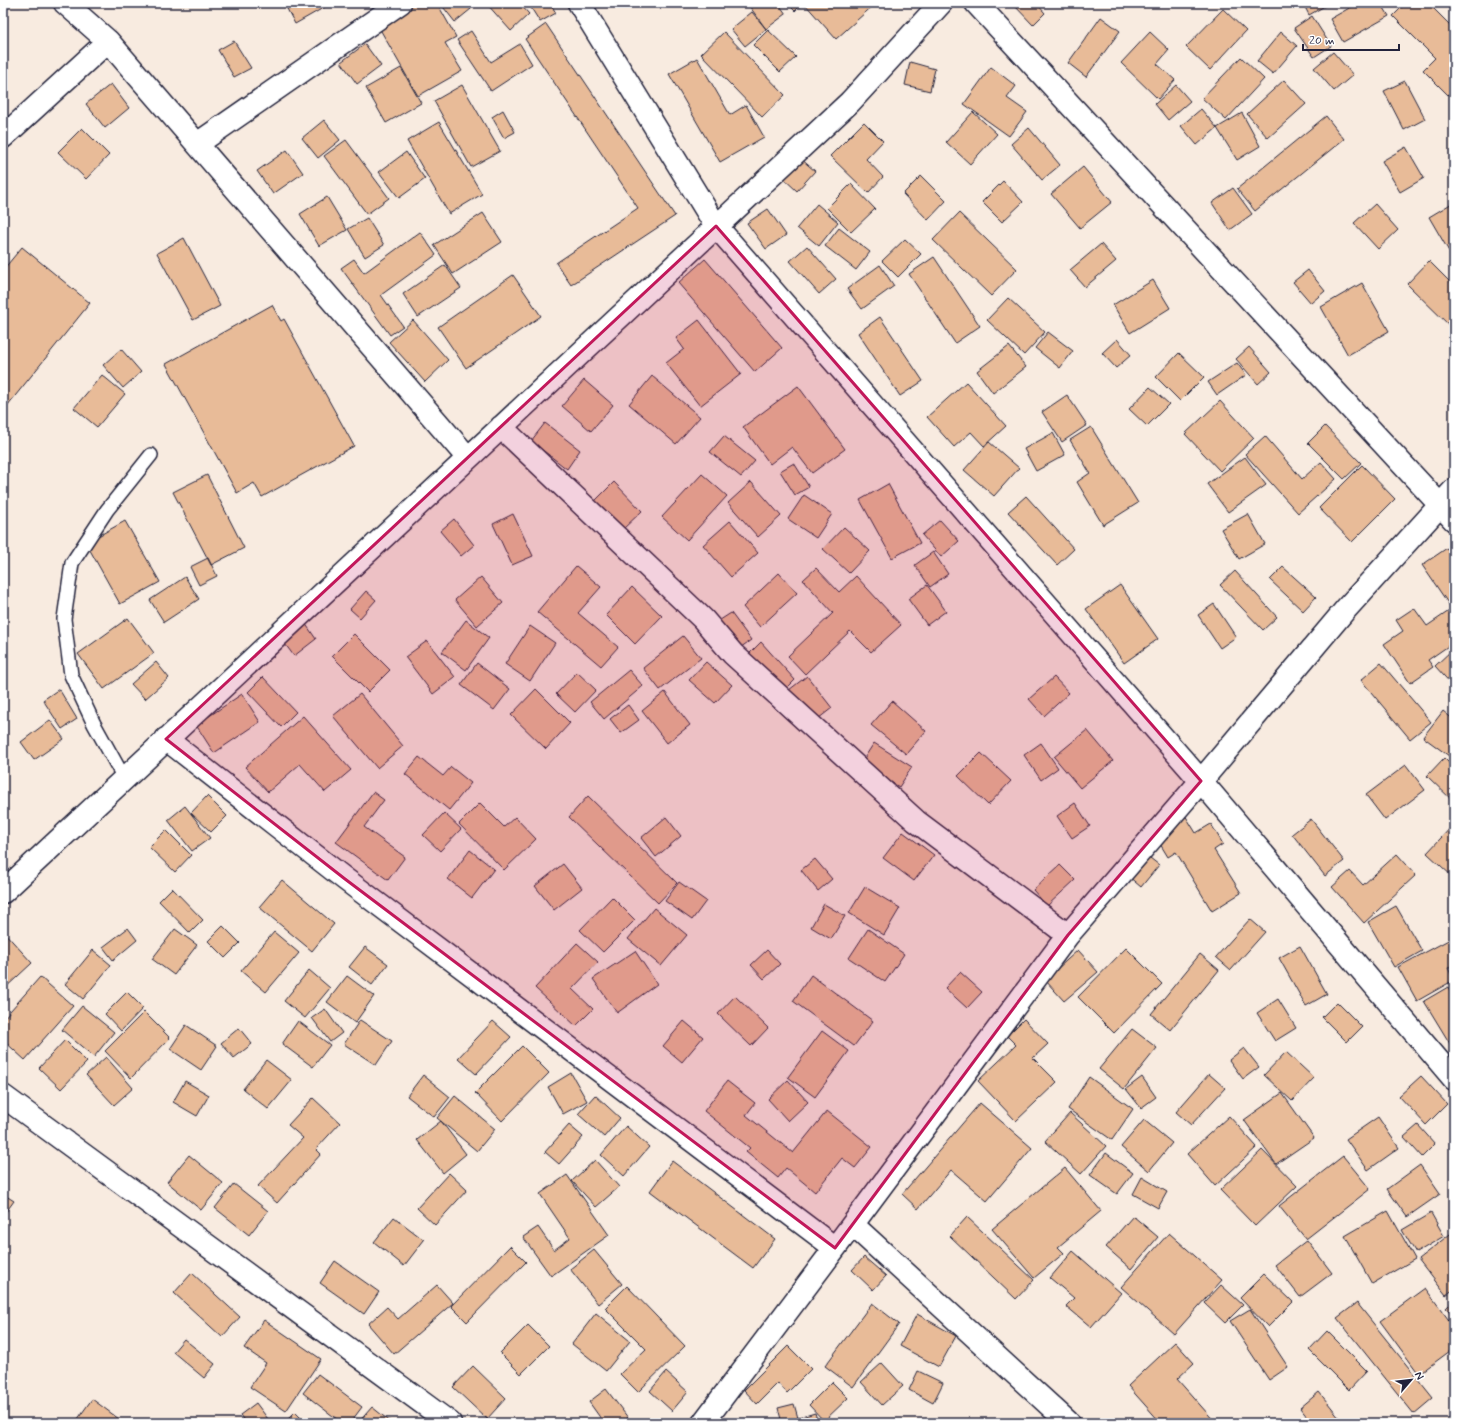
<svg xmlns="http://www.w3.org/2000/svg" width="1457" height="1426" viewBox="0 0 1457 1426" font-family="Mynerve,sans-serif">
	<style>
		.building { fill: #e8bb98; stroke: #22223b }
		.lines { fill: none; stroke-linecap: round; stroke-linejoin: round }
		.lane-casing { stroke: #22223b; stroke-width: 16 }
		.street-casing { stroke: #22223b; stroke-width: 25 }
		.lane { stroke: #fff; stroke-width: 13 }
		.street { stroke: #fff; stroke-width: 22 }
		.marked { fill: #c2185b; fill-opacity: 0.2; stroke: #c2185b; stroke-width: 3; stroke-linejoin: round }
	</style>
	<rect width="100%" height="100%" fill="#f8ebe0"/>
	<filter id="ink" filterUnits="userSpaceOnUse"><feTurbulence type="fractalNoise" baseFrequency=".025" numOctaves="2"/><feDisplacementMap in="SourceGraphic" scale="8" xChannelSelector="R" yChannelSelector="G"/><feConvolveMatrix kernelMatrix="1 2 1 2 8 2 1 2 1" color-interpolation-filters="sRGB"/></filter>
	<g filter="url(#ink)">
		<path class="building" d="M284,3H332L295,24Z
			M414,3H437L456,37L445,43L462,71L418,96L377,24Z
			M440,3H466L471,9L455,22Z
			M486,3H519L529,14L511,31Z
			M528,3H550L556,13L540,22Z
			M747,3H778L786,14L766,29Z
			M787,3H803L795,11Z
			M804,3H876L836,39Z
			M1016,3H1036L1045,13L1033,25L1014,5Z
			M1303,3H1330L1309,15Z
			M1358,3H1381L1389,16L1343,42L1330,19Z
			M1398,3H1428L1454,29V88L1448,95L1423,70L1435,58L1393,16L1402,7Z
			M1223,9L1246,31L1210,70L1186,47Z
			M752,12L766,29L745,46L731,29Z
			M1312,16L1331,46L1314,57L1294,28Z
			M1101,17L1120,31L1086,77L1068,63Z
			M546,24L675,216L571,285L556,263L638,208L525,39Z
			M768,30L796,57L780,72L753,45Z
			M471,31L491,62L520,44L532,64L491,91L457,40Z
			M724,32L785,95L762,117L701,54Z
			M1150,32L1169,50L1157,64L1175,80L1158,99L1121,63Z
			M1281,32L1297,46L1273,74L1257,61Z
			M234,41L251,68L234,77L218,50Z
			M365,44L381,66L357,84L341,62Z
			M1333,52L1353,75L1334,91L1314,68Z
			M1241,57L1264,79L1226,120L1202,98Z
			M697,58L730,115L746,105L764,137L720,162L669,74Z
			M910,62L935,69L930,91L905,85Z
			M991,67L1016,86L1007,98L1027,112L1009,136L964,104Z
			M401,68L421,103L386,123L366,88Z
			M1284,80L1306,104L1268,138L1247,114Z
			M1405,81L1425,119L1404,130L1384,91Z
			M111,84L129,108L105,128L86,104Z
			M462,85L500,151L471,167L434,101Z
			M1176,85L1190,101L1168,120L1155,104Z
			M1201,109L1217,128L1197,145L1181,126Z
			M503,110L515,132L504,138L492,117Z
			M973,112L997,134L970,164L946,142Z
			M1242,113L1260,146L1237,160L1217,128Z
			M1326,116L1344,139L1255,211L1237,189Z
			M324,120L340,140L318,158L302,138Z
			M439,122L482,194L449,214L407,141Z
			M864,122L883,141L866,159L883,177L868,193L830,156Z
			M82,128L109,155L86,179L58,152Z
			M1029,128L1060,165L1042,180L1011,144Z
			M346,140L389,198L367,214L324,156Z
			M1406,147L1424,178L1400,192L1382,161Z
			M287,150L303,173L273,194L257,171Z
			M406,152L425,179L399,198L379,172Z
			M800,158L815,171L797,191L782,177Z
			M1083,167L1112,202L1080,228L1051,194Z
			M921,176L946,201L928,220L903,194Z
			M1003,181L1023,202L1002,222L982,202Z
			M851,184L875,209L851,232L827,208Z
			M1233,188L1252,214L1230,230L1212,203Z
			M327,197L347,230L319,246L300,214Z
			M1454,202V260L1429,217Z
			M817,204L838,222L819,246L797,228Z
			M1375,204L1398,230L1378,249L1354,223Z
			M768,209L786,235L766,249L747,223Z
			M483,213L502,242L453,274L434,245Z
			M959,213L1017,269L991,296L933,240Z
			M367,218L384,245L365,257L348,229Z
			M839,228L870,252L856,270L825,246Z
			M420,232L436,255L381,295L403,326L390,335L341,268L354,259L364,273Z
			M184,238L220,306L193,320L157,253Z
			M905,239L921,254L898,277L882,261Z
			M1101,244L1116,261L1085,287L1070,270Z
			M807,246L836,279L819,294L790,261Z
			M22,247L90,303L3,411V270Z
			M934,257L980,326L955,343L909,274Z
			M705,259L782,348L755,372L678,283Z
			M1429,261L1454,286V330L1407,284Z
			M445,265L461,288L418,317L403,294Z
			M880,265L894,286L862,309L847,289Z
			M1308,270L1325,291L1311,303L1293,282Z
			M513,275L541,316L466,368L438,327Z
			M1153,280L1170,308L1130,333L1113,305Z
			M1362,283L1389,331L1348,355L1321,307Z
			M1008,298L1045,332L1024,355L987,320Z
			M272,305L281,321L284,319L354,446L262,497L254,483L237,493L166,364Z
			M880,317L923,381L900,396L858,333Z
			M413,320L448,360L425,382L389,342Z
			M699,320L741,374L700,406L666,363L684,349L676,338Z
			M1048,332L1073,351L1060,368L1035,348Z
			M1117,339L1131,355L1116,368L1102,353Z
			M1009,346L1026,367L993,393L977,371Z
			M1249,347L1271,372L1258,384L1236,359Z
			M121,349L141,372L123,388L103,365Z
			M1179,353L1204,377L1180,401L1156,377Z
			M1237,363L1246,375L1217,395L1208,382Z
			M102,375L125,394L97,427L74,408Z
			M652,376L700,417L676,444L629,404Z
			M584,380L613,405L591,431L562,406Z
			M966,382L1006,426L984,446L971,432L954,447L927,417Z
			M798,386L845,449L812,473L792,447L770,464L743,427Z
			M1150,387L1169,404L1147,426L1129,409Z
			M1067,395L1087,425L1062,442L1042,412Z
			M1220,401L1254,438L1220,471L1185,434Z
			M545,423L580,450L567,469L531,441Z
			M1325,426L1361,463L1344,479L1308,443Z
			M1091,427L1138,503L1103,525L1077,482L1090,473L1070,440Z
			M1053,433L1065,455L1036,471L1024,449Z
			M724,436L755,461L741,477L710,452Z
			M1265,436L1302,479L1321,462L1336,479L1298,513L1245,454Z
			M989,442L1019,468L994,496L964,470Z
			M1245,457L1266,485L1228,512L1207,484Z
			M794,463L809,487L795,495L780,471Z
			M1362,465L1395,499L1352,542L1319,508Z
			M702,474L727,496L687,540L662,517Z
			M207,475L244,548L211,565L173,492Z
			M614,482L642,511L622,530L595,501Z
			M751,482L781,516L758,537L728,503Z
			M888,484L920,543L892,558L860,500Z
			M804,495L832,514L816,538L788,519Z
			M1026,496L1074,549L1057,565L1008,512Z
			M513,514L533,556L512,565L493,524Z
			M1248,514L1265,544L1239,559L1221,529Z
			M454,519L474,545L461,556L440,531Z
			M940,520L959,541L941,557L922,535Z
			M125,521L160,582L120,604L86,543Z
			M730,521L758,553L731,577L703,545Z
			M844,527L870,551L849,573L823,549Z
			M1447,548L1454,558V642L1428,660L1433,667L1410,683L1384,644L1403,631L1396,620L1414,608L1427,626L1452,609L1422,565Z
			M933,552L948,574L930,587L915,565Z
			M208,558L217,576L199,585L190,567Z
			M576,566L601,587L578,613L618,647L601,666L537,612Z
			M1283,567L1316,597L1303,611L1270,580Z
			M816,568L839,592L856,576L901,625L871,652L850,631L805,674L788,656L833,613L803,580Z
			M1235,571L1277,617L1263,630L1220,585Z
			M779,573L797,593L760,627L743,607Z
			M185,577L199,599L164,622L150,600Z
			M481,577L503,603L477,626L455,600Z
			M927,585L946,611L927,625L908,599Z
			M1120,585L1158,639L1124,663L1086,609Z
			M632,587L662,616L635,644L606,615Z
			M366,591L376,600L360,618L350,609Z
			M1214,604L1236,637L1220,648L1198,615Z
			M731,613L751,640L737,650L717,622Z
			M128,618L154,653L104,689L78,654Z
			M466,620L489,638L466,670L442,652Z
			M305,623L316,639L294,656L282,640Z
			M530,626L555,643L530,681L505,664Z
			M354,634L390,670L368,692L332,656Z
			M683,636L701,658L660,690L643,668Z
			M427,641L455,677L433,694L405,657Z
			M761,642L795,680L783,692L748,655Z
			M1453,649L1454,650V687L1435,666Z
			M156,662L169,678L145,699L131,684Z
			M706,662L732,685L715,703L689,680Z
			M477,663L510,689L494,710L461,685Z
			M1381,663L1431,722L1410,739L1361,680Z
			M629,670L643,686L604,719L590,702Z
			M577,672L596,690L575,712L556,694Z
			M807,676L832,708L814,722L789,690Z
			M263,677L296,712L281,727L248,692Z
			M1054,677L1069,693L1044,716L1029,699Z
			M59,689L77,719L62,729L43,700Z
			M536,689L570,723L546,749L511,715Z
			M665,692L690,725L667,743L642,711Z
			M242,694L260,722L214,753L196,725Z
			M360,694L403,746L377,768L333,716Z
			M892,701L926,731L906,754L871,725Z
			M628,705L639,720L621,733L610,719Z
			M1443,711L1454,720V749L1449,756L1423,737Z
			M303,716L351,770L325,792L300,764L268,792L245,767Z
			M50,720L64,739L34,760L21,742Z
			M1087,730L1113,761L1080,788L1054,757Z
			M874,743L912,767L899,787L861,763Z
			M1041,743L1058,768L1041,780L1024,755Z
			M981,753L1011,781L988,805L958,776Z
			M419,757L443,776L451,767L471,783L449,810L405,774Z
			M1444,758L1454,768V802L1427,776Z
			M1406,765L1425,790L1385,820L1366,795Z
			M373,792L384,800L364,827L405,857L388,880L336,842Z
			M207,796L227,816L211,832L191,813Z
			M588,796L677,883L658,903L569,817Z
			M480,803L504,827L515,817L536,839L504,870L459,824Z
			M1075,803L1090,826L1072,838L1057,816Z
			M185,806L210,838L192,851L168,820Z
			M444,813L461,829L440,851L423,835Z
			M1185,815L1196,833L1211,824L1223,844L1214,850L1241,893L1212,911L1176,852L1168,857L1154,834Z
			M666,817L681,836L656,857L641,838Z
			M1311,819L1344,861L1325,876L1292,834Z
			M1454,824V878L1427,853Z
			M166,830L191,855L175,872L149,847Z
			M903,832L934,855L914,881L883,858Z
			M470,850L494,869L472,898L448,879Z
			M1145,854L1159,865L1141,887L1128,876Z
			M1397,854L1416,875L1364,923L1332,887L1350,871L1363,885Z
			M815,859L832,879L818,891L801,870Z
			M563,864L582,888L554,910L535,886Z
			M1060,865L1075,880L1047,906L1033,890Z
			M282,880L334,924L312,951L259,907Z
			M679,882L706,901L692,920L665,901Z
			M865,887L900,908L884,935L849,913Z
			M172,888L203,920L190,933L159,901Z
			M612,897L635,920L603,952L580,930Z
			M824,904L845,916L831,939L811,927Z
			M1396,906L1422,951L1394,967L1368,922Z
			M654,908L687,935L661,966L628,939Z
			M1250,919L1265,932L1231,970L1216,957Z
			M223,926L240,943L225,958L208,941Z
			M128,928L137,940L113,960L103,947Z
			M175,929L197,945L174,975L152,959Z
			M868,929L904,954L885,982L849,958Z
			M3,931L32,963L3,990Z
			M274,932L299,953L266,992L241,971Z
			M1454,937V964L1448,968L1454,980L1417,1001L1398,967Z
			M577,943L598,962L572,989L593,1009L576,1026L535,988Z
			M1300,946L1327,994L1306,1006L1279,958Z
			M365,947L388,964L372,985L349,967Z
			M1126,948L1162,984L1114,1033L1078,997Z
			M93,950L111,965L83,999L65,984Z
			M767,950L780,964L764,979L751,965Z
			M1078,950L1098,972L1064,1001L1045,980Z
			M635,951L657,984L617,1013L593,979Z
			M1200,954L1219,970L1170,1030L1151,1014Z
			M309,970L330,988L305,1018L284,1001Z
			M960,972L982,992L967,1008L945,988Z
			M811,975L873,1021L854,1046L793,1001Z
			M347,976L374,996L355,1023L327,1002Z
			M40,977L73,1006L25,1060L3,1040V1019Z
			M1448,987L1454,998V1046L1452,1047L1424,1001Z
			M127,992L143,1008L121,1031L105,1014Z
			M735,996L768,1028L751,1046L718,1014Z
			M1278,999L1296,1028L1275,1041L1257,1013Z
			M1337,1002L1362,1027L1347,1042L1322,1017Z
			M82,1006L114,1032L94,1057L62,1030Z
			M325,1009L342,1033L330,1042L312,1018Z
			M144,1012L170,1038L131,1078L105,1051Z
			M1024,1019L1048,1044L1033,1058L1057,1082L1016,1121L978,1081L1016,1045L1007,1036Z
			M360,1020L392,1041L376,1065L344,1044Z
			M298,1021L330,1045L313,1067L282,1044Z
			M493,1021L511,1037L476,1074L458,1058Z
			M684,1021L703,1037L682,1062L663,1046Z
			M186,1025L217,1046L201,1070L170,1049Z
			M239,1028L252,1044L234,1058L221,1043Z
			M1132,1029L1157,1048L1124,1089L1099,1069Z
			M822,1031L849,1051L815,1097L788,1077Z
			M65,1040L87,1062L61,1089L39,1068Z
			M522,1046L549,1073L502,1121L475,1093Z
			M1244,1048L1259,1067L1243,1079L1229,1060Z
			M1286,1052L1314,1078L1292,1101L1264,1075Z
			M106,1057L133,1088L114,1105L86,1075Z
			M266,1060L292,1080L268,1109L243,1089Z
			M571,1073L587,1101L563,1114L548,1087Z
			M1209,1074L1225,1088L1191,1125L1176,1112Z
			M423,1075L450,1097L434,1117L407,1096Z
			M1421,1076L1447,1104L1426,1125L1399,1096Z
			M1089,1077L1133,1109L1112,1140L1068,1109Z
			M1142,1077L1156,1097L1141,1108L1126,1089Z
			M788,1080L808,1102L788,1121L768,1099Z
			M185,1081L209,1095L197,1116L173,1102Z
			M727,1081L755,1103L746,1115L793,1153L827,1111L872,1147L855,1168L842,1158L815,1192L786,1168L778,1178L746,1152L750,1148L704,1111Z
			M1282,1093L1314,1138L1276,1164L1244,1120Z
			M595,1095L620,1118L604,1137L578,1114Z
			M455,1096L495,1129L477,1151L437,1118Z
			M313,1098L340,1123L316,1149L321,1154L277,1203L258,1186L303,1138L288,1125Z
			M980,1103L1032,1148L987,1201L951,1170L918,1209L902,1194Z
			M1070,1113L1106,1146L1081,1174L1045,1141Z
			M1229,1116L1257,1147L1215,1186L1187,1154Z
			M1378,1117L1399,1148L1368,1170L1346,1139Z
			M1144,1120L1172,1143L1149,1171L1121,1147Z
			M441,1121L466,1154L443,1173L417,1140Z
			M569,1125L583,1137L559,1164L545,1152Z
			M1418,1125L1435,1144L1422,1157L1404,1137Z
			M626,1126L649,1147L624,1176L601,1155Z
			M1262,1150L1297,1186L1255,1226L1220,1190Z
			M1106,1153L1133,1173L1117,1194L1090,1175Z
			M189,1155L223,1183L201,1210L167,1182Z
			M1343,1156L1370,1189L1306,1239L1279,1206Z
			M595,1160L619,1187L596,1207L572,1181Z
			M672,1161L775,1239L753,1268L650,1191Z
			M1420,1165L1440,1194L1407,1217L1387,1189Z
			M1065,1168L1101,1211L1058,1247L1064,1253L1034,1278L992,1229Z
			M449,1173L467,1190L435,1225L417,1208Z
			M567,1175L609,1235L551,1276L523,1237L538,1227L554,1250L570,1238L540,1194Z
			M1142,1177L1167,1192L1158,1208L1133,1194Z
			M234,1184L268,1211L249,1235L215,1208Z
			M3,1194L14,1201L3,1216Z
			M1388,1211L1415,1259L1372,1284L1345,1236Z
			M1431,1213L1444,1236L1416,1253L1402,1230Z
			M1133,1216L1158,1237L1131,1269L1106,1247Z
			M394,1217L424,1240L404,1266L374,1242Z
			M967,1217L1034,1280L1016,1299L950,1236Z
			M1454,1231V1289L1446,1295L1418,1259Z
			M1169,1233L1222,1280L1174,1334L1121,1287Z
			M1307,1240L1332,1273L1300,1297L1275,1265Z
			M510,1246L526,1262L467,1322L451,1306Z
			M594,1250L622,1284L598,1304L570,1269Z
			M1073,1251L1121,1293L1091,1327L1066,1306L1074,1298L1050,1278Z
			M864,1257L886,1276L873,1290L852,1270Z
			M335,1261L379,1292L364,1314L320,1283Z
			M192,1273L240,1317L222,1337L174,1293Z
			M1264,1274L1293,1302L1268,1327L1240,1298Z
			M437,1285L453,1303L394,1354L368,1324L387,1307L398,1319Z
			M1221,1285L1243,1305L1225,1323L1204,1303Z
			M627,1286L685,1346L638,1392L620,1374L646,1349L605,1308Z
			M1425,1288L1454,1327V1348L1419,1374L1380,1321Z
			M1454,1300V1316L1446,1308Z
			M872,1303L899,1324L853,1387L825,1366Z
			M1357,1303L1433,1398L1414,1414L1337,1318Z
			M1250,1309L1288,1367L1269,1380L1230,1321Z
			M596,1313L630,1341L606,1371L572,1344Z
			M917,1314L956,1336L939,1367L900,1346Z
			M264,1320L321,1359L286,1411L250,1387L266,1363L244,1348Z
			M528,1325L549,1346L521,1374L500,1353Z
			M1327,1331L1367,1371L1349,1390L1309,1350Z
			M184,1339L215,1364L204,1378L173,1352Z
			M1175,1342L1194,1363L1177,1379L1216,1423H1161L1128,1386Z
			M788,1346L811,1369L787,1393L778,1383L757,1404L744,1390Z
			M882,1363L903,1386L882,1405L861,1382Z
			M473,1366L506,1398L487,1419L453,1387Z
			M918,1371L943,1383L933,1403L909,1390Z
			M666,1372L688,1392L672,1411L650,1391Z
			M318,1374L362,1407L350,1423H342L303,1393Z
			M832,1382L848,1398L824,1421L809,1405Z
			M606,1389L632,1423H604L589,1402Z
			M1319,1392L1344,1423H1312L1300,1408Z
			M92,1399L119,1419L116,1423H75Z
			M256,1403L271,1423H246L240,1415Z
			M794,1404L798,1418L815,1413L818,1423H782L778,1408Z
			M372,1407L392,1423H358Z
			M295,1412L306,1423H284Z"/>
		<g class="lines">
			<defs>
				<path id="lane" d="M124,778L94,724L71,675L64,619L72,563L107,510L151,455"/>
				<path id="street" d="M65,3L108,41L468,458
					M579,3L716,226L1201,781L1454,1079
					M976,3L1454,520
					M3,137L108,41
					M197,144L400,3
					M501,427L703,619L733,654L916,821L1068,935
					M166,739L345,879L835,1248
					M3,892L850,102L941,3
					M3,1096L450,1423
					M853,1225L1069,1423
					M703,1423L835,1248L1068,935L1201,781L1345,610L1454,490"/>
			</defs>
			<use href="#lane" class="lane-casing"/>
			<use href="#street" class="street-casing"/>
			<use href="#lane" class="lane"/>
			<use href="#street" class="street"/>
		</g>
	</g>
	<path class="marked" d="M716,226L1201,781L1068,935L835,1248L345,879L166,739Z"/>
	<rect width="1457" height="1426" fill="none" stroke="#fff" stroke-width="16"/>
	<rect x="8" y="8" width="1441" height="1410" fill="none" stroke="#22223b" stroke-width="1.5" filter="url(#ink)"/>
	<g transform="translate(1411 1380) rotate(62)" stroke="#ffffff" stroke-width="3" paint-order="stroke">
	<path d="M0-3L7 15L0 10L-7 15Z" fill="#22223b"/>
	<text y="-6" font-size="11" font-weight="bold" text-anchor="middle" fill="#22223b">N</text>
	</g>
	<path d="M1303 44v6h96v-6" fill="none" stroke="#22223b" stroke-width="2"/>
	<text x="1309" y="44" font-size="12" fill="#22223b" stroke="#ffffff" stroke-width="3" paint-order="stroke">20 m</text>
</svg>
